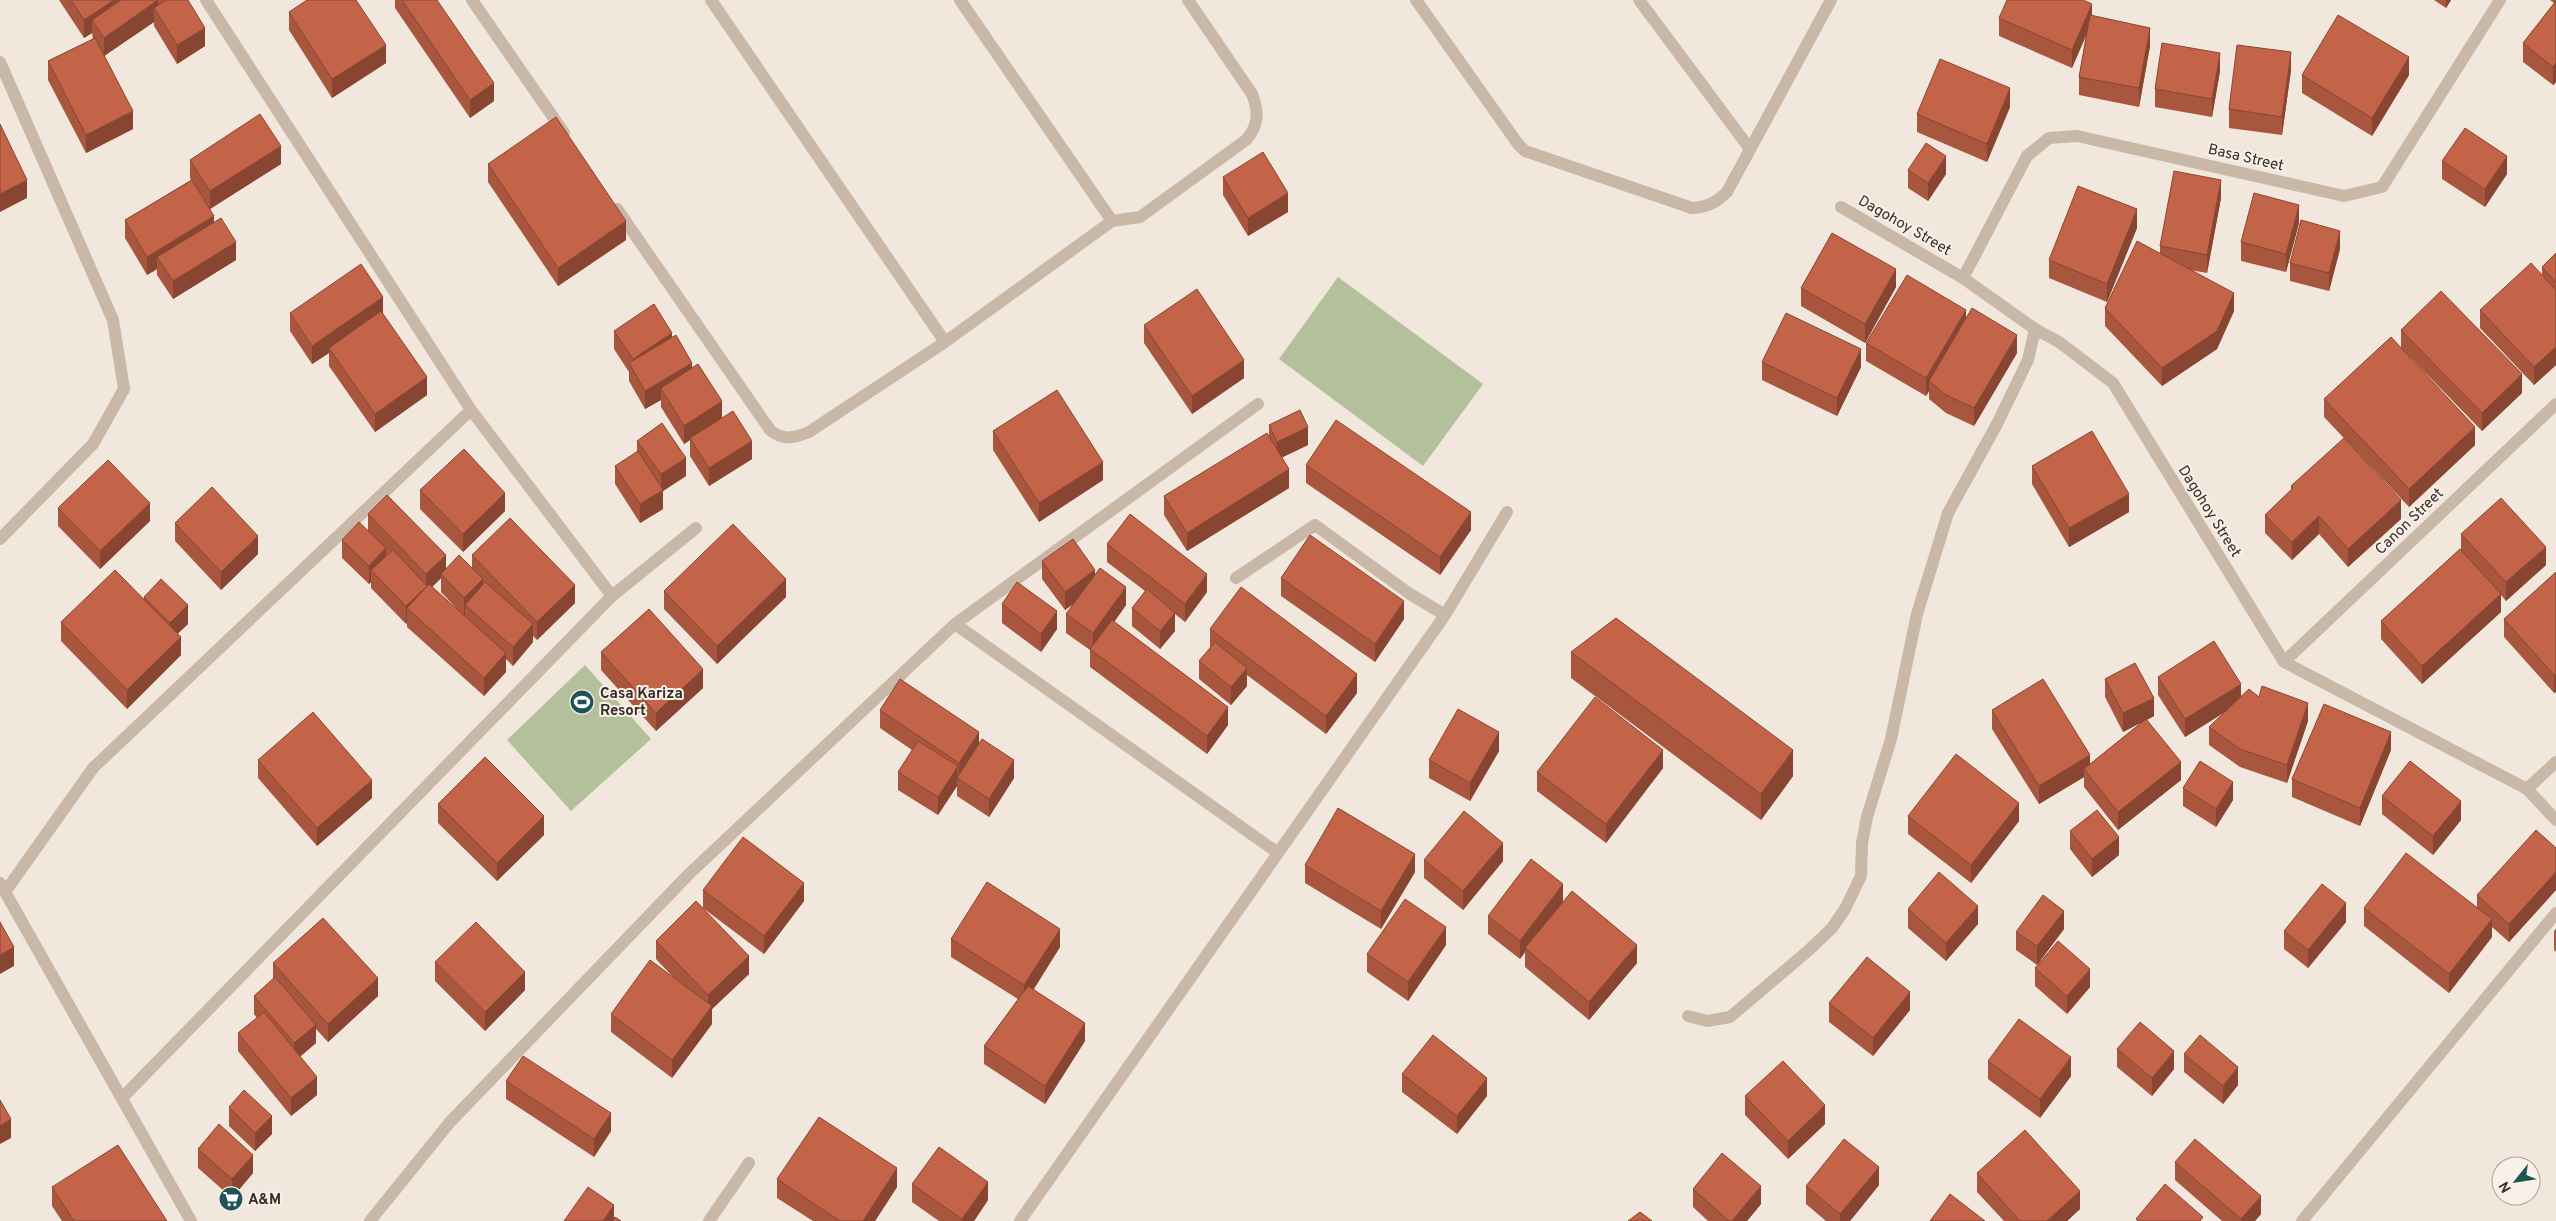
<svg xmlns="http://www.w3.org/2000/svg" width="2556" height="1221" viewBox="0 0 2556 1221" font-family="Overpass,sans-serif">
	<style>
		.green { fill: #b4c09c }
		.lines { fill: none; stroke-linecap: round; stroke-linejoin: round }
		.street { stroke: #c9b7a8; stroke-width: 12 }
		.wall { fill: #a8563e; fill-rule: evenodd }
		.shaded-wall { fill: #884632 }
		.building { fill: #c36448; stroke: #884632 }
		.labels { text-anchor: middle; stroke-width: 4; stroke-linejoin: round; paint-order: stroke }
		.street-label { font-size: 15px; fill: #362c28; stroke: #f9f1e8 }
		.poi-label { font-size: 15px; font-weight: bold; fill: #362c28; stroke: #f9f1e8; text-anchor: start }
	</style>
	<rect width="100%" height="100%" fill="#f1e7dc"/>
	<path class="green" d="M1338,277L1483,384L1423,466L1279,359Z
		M585,665L651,739L571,811L507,740Z"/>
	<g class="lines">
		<path class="street" d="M472,0L564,133
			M960,0L1112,221L1140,217L1246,140C1259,125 1259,112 1252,94L1188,0
			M1416,0L1518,144L1525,151L1692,208C1707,207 1716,203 1727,192L1831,0
			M1639,0L1750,149
			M0,62L113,320L124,389L93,444L0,539
			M1841,207L1963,278L2035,329L2059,342L2113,383L2284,662L2527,789L2556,820
			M617,209L770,430C783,441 794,438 809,432L945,342L711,0
			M1963,278L2027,156L2049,138L2077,136L2344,196L2382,187L2500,0
			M945,342L1112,221
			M612,596L696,528
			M1445,615L1507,512
			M955,624L1278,853
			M2284,662L2556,404
			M2527,789L2556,762
			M0,883L191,1221
			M5,892L93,768L471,410
			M1688,1016L1707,1021L1730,1017L1809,950L1832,928L1845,909L1861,876L1862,843L1867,817L1891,739L1917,614L1948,513L1997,424L2028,360L2035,329
			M122,1098L612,596L471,410L206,0
			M370,1221L450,1122L689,874L955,624L1258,404
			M709,1221L749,1163
			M1020,1221L1445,615L1410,594L1315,525L1236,578
			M2302,1221L2556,913"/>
	</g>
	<path class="wall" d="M59,0H188L205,46L177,64L154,26V22L104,56L133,129L86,153L48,80V61L93,39L92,33L84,38Z
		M395,0H437L494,101L470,118L395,8Z
		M2434,0H2451L2446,8Z
		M2550,0H2556V82L2553,85L2523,62V43L2554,3Z
		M289,12L386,63L332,98L289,30Z
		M2092,16L2150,46L2139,107L2079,95V77L2087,32L2072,68L1999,36V18Z
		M2291,70L2282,135L2229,128V109Z
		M2220,71L2212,117L2155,107V89Z
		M2302,75H2409L2372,136L2302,93Z
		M2010,107L1987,162L1917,132V114Z
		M190,160L281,164L210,209L214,222L236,260L173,299L157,275V269L147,275L125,238V220L191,180L190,178Z
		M2442,161L2507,174L2485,207L2442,179Z
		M488,164L626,240L558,286L488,182Z
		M1908,170L1946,174L1928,201L1908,188Z
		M1223,177L1288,212L1248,236L1223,195Z
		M2221,198L2207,273L2190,270L2234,311L2217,349L2162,386L2105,326V308L2160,253V246Z
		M2299,223L2286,272L2241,261V242Z
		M2137,228L2107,302L2049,278V260Z
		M2340,249L2329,291L2290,281V263Z
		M2556,253V365L2534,385L2480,328V310L2542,275V267Z
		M1896,287L1865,343L1801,306V288Z
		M290,313L383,314L427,395L375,432L329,366V353L312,364L290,331Z
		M1966,318L2017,353L1974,426L1946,413L1929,399V391L1926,396L1866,361V343Z
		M1144,325L1244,378L1192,414L1144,343Z
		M2401,330L2522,393L2482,431L2408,355L2475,445L2409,507L2324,417V399L2401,348Z
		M614,331L672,337L692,368L722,418L752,459L709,486L690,456V440L684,444L661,407V400L645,409L629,381V372L614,349Z
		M1762,362L1861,367L1837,416L1762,380Z
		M1269,425L1308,445L1282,457L1289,488L1187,551L1164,515V496L1269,437Z
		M993,431L1103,480L1039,522L993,450Z
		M637,441L686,476L663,491V509L640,523L615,484V466L637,452Z
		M1306,465L1471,530L1440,575L1306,483Z
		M2032,466L2129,512L2069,547L2032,484Z
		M2291,486L2401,519L2348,567L2319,534L2292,560L2265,533V515L2291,490Z
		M420,490L505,511L463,552L420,509Z
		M58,508L150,521L100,569L58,526Z
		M368,514L446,569L472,568V555L575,603L537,640L533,636V642L513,666L506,659V672L484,696L407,627V622L406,624L371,588V582L369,584L342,558V540L368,531ZM441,578V592L461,613L432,587Z
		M175,523L258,554L221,590L175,541Z
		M2461,534L2546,565L2506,601L2501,595V612L2422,684L2381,639V621L2461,551Z
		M1107,544L1207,592L1185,622L1175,614V631L1160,649L1132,626V608L1145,591L1107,562Z
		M1042,561L1095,575L1126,605L1114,622L1228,725L1207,754L1090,667V650L1066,633V614L1075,603L1065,610L1042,579Z
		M2556,572V692L2554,693L2504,637V619Z
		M1281,578L1404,619L1375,662L1281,596Z
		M664,591L786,597L717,664L664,609Z
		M144,597L188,624L178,633L181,655L127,709L61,641V622L144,598Z
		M1002,604L1057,629L1041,652L1002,623Z
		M1210,629L1357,693L1326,734L1247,675V686L1231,705L1199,679V661L1211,647H1210Z
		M601,652L703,688L656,731L601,670Z
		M1571,652L1793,776L1761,820L1571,678Z
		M2158,677L2241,697H2259L2308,721L2287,783L2240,767L2209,745V727L2225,712L2185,737L2158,695Z
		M2105,679L2154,716L2147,720L2181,780L2118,830L2084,787V777L2039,804L1992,729V710L2090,764L2142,722L2123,732L2105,697Z
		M880,710L979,743L1014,778L989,817L957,796V786L938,815L898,790V772L912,750L880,728Z
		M2391,750L2360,826L2292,797V779Z
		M1499,751L1470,801L1429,778V760Z
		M258,760L372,798L317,846L258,778Z
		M1663,768L1606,843L1537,791V772Z
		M2183,788L2233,800L2216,827L2183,806Z
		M2382,796L2461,820L2433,855L2382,814Z
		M438,804L544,835L497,881L438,823Z
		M1908,816L2019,821L1971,883L1908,834Z
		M2070,831L2119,855L2092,877L2070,849Z
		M2556,848V890L2509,942L2492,927V937L2449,993L2364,926V908L2477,907V895Z
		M1424,860L1503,861L1463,910L1424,878Z
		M1305,865L1415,872L1381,929L1305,883Z
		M703,890L804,901L764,954L703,908Z
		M1563,902L1553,915L1637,963L1589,1020L1525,967V952L1520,959L1488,934V916Z
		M1908,909L1978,924L1946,961L1908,928Z
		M2346,922L2308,968L2284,949V931Z
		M2064,929L2037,965L2016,950V932Z
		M2556,929V952L2554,950V931Z
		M951,939L1060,947L1034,989L1085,1041L1045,1104L984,1064V1046L1018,999L951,957Z
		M656,941L749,974L712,1009V1024L672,1078L611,1032V1014L674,978L656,959Z
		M1446,945L1408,1001L1367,972V954Z
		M435,962L525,990L485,1031L435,981Z
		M273,963L378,996L328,1042L316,1029V1043L300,1056L317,1095L291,1116L238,1051V1033L257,1018L254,1014V996L273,979Z
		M2035,968L2090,987L2067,1014L2035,986Z
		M1829,1003L1910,1010L1873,1056L1829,1022Z
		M2117,1049L2174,1069L2152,1096L2117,1067Z
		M2184,1054L2238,1085L2223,1104L2184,1072Z
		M1988,1061L2071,1076L2040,1118L1988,1079Z
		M1402,1074L1487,1096L1457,1134L1402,1092Z
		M506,1081L611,1131L594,1157L506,1099Z
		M1745,1096L1825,1124L1788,1159L1745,1115Z
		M229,1107L272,1134L255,1151L229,1126Z
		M198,1149L253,1173L232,1198L198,1168Z
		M2175,1162L2261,1214L2255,1221H2222L2175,1180Z
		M1977,1173L2080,1209L2067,1221H2004L1977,1192Z
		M777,1179L897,1187L875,1221H813L777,1198Z
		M912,1184L988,1200L974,1221H939L912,1202Z
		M1879,1185L1850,1221H1826L1806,1204V1186Z
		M52,1187L167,1221H62L52,1206Z
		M1693,1189L1761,1204L1747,1221H1708L1693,1207Z"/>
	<path class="shaded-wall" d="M114,0H142L92,20V33L84,38V20Z
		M158,0V15L154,8V22L104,56V38Z
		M2446,0H2451L2446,8Z
		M2092,4V22L2072,68V50Z
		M205,28V46L177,64V45Z
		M2150,28V46L2139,107V88Z
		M386,45V63L332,98V79Z
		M2291,52V70L2282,135V117Z
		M2220,53V71L2212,117V99Z
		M2409,57V75L2372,136V118Z
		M2556,63V82L2553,85V67Z
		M494,83V101L470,118V100Z
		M2010,88V107L1987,162V144Z
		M133,111V129L86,153V135Z
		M281,146V164L210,209V191Z
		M1946,156V174L1928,201V183Z
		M2507,156V174L2485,207V189Z
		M27,180V198L0,212V194Z
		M2221,180V198L2207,273V255Z
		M1288,193V212L1248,236V218Z
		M2299,205V223L2286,272V254Z
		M2137,209V228L2107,302V284Z
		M214,216V234L157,257V269L147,275V257Z
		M626,221V240L558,286V268Z
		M2340,231V249L2329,291V273Z
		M236,242V260L173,299V281Z
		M1896,269V287L1865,343V324Z
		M2234,293V311L2217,349L2162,386V368Z
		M383,297V315L329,348V353L312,364V346Z
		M1966,310V328L1929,381V391L1926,396V378Z
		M672,333V351L633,369V359Z
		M2017,335V353L1974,426V408Z
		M2556,347V365L2534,385V367Z
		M1861,349V367L1837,416V398Z
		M1244,360V378L1192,414V396Z
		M692,363V381L661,388V400L645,409V391Z
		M2522,374V393L2482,431V413Z
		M427,377V395L375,432V414Z
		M722,401V420L690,438V440L684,444V426Z
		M1308,427V445L1277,460V442Z
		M2475,427V445L2409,507V489Z
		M752,441V459L709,486V468Z
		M686,458V476L663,491V509L640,523V504L661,492V474Z
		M1103,462V480L1039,522V503Z
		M1289,469V488L1187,551V533Z
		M505,493V511L463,552V534Z
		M2129,494V512L2069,547V528Z
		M2401,500V519L2348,567V549Z
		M150,503V521L100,569V551Z
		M1471,512V530L1440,575V557Z
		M2319,516V534L2292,560V542Z
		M258,536V554L221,590V572Z
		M2546,547V565L2506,601V582Z
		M386,548V567L371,570V582L369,584V566Z
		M446,555V573L441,574V578L427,592L407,608V622L406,624V606L426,586V574Z
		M1095,570V588L1065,610V592Z
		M1207,574V592L1185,622V604Z
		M483,579V597L465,605V615L464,616V598Z
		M786,579V597L717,664V646Z
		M575,585V603L537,640V622Z
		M1126,587V605L1093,652V633Z
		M2501,594V612L2422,684V666Z
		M1404,601V619L1375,662V644Z
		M188,605V624L170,641V623Z
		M1057,611V629L1041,652V634Z
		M1175,613V631L1160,649V631Z
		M533,624V642L513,666V647Z
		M181,637V655L127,709V690Z
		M506,653V672L484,696V678Z
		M1247,668V686L1231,705V687Z
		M703,669V688L656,731V713Z
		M1357,674V693L1326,734V716Z
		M2556,674V692L2554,693V675Z
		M2241,684V702L2185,737V719Z
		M2154,698V716L2123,732V713Z
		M2308,703V721L2287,783V765Z
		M1228,707V725L1207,754V736Z
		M979,732V751L959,781V763Z
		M1499,732V751L1470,801V783Z
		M2391,732V750L2360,826V808Z
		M1663,750V768L1606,843V824Z
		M1793,750V776L1761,820V794Z
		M2090,755V773L2084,769V777L2039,804V786Z
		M1014,760V778L989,817V799Z
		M2181,762V780L2118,830V812Z
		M958,766L957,786L938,815V797Z
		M372,780V798L317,846V828Z
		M2233,782V800L2216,827V809Z
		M2461,801V820L2433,855V836Z
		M2019,803V821L1971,883V865Z
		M544,816V835L497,881V863Z
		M2119,837V855L2092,877V859Z
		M1503,843V861L1463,910V891Z
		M1415,854V872L1381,929V911Z
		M2556,872V890L2509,942V924Z
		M804,883V901L764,954V936Z
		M1563,884V902L1526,950L1525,948V952L1520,959V941Z
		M2346,903V922L2308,968V950Z
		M1978,906V924L1946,961V943Z
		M2064,911V929L2037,965V946Z
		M2492,919V937L2449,993V974Z
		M1446,927V945L1408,1001V982Z
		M1060,929V947L1024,1004V985Z
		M1637,945V963L1589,1020V1002Z
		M14,947V966L0,974V955Z
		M749,956V974L712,1009V1024L672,1078V1060L708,1011V995Z
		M2090,969V987L2067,1014V996Z
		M525,972V990L485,1031V1012Z
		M378,978V996L328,1042V1024Z
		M1910,992V1010L1873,1056V1038Z
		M1085,1023V1041L1045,1104V1086Z
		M316,1025V1043L294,1062V1043Z
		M2174,1051V1069L2152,1096V1078Z
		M2071,1057V1076L2040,1118V1099Z
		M2238,1067V1085L2223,1104V1086Z
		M317,1077V1095L291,1116V1098Z
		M1487,1078V1096L1457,1134V1116Z
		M1825,1105V1124L1788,1159V1141Z
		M611,1113V1131L594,1157V1139Z
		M272,1116V1134L255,1151V1133Z
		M11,1119V1138L0,1144V1126Z
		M253,1155V1173L232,1198V1179Z
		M1879,1167V1185L1850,1221H1840V1214Z
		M897,1168V1187L875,1221H863Z
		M988,1182V1200L974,1221H962V1219Z
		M1761,1186V1204L1747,1221H1732Z
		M2080,1191V1209L2067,1221H2047Z
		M2261,1196V1214L2255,1221H2241V1219Z
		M614,1205V1221H603Z"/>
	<path class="building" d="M71,0H114L84,20Z
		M121,0H158L104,38L92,20Z
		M166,0H188L205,28L177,45L154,8Z
		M307,0H356L386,45L332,79L289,12Z
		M402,0H437L494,83L470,100Z
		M2007,0H2083L2092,4L2072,50L1999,18Z
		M2556,1V63L2553,67L2523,43Z
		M2090,15L2150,28L2139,88L2079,77Z
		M2338,15L2409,57L2372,118L2302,75Z
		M95,38L133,111L86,135L48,61Z
		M2162,43L2220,53L2212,99L2155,89Z
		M2237,45L2291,52L2282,117L2229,109Z
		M1940,59L2010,88L1987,144L1917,114Z
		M260,114L281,146L210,191L190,160Z
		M556,117L626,221L558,268L488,164Z
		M0,124L27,180L0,194Z
		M2465,128L2507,156L2485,189L2442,161Z
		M1926,143L1946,156L1928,183L1908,170Z
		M1263,152L1288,193L1248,218L1223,177Z
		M2174,171L2221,180L2207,255L2160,246Z
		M192,180L214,216L147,257L125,220Z
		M2078,186L2137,209L2107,284L2049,260Z
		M2254,193L2299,205L2286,254L2241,242Z
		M221,218L236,242L173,281L157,257Z
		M2301,220L2340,231L2329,273L2290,263Z
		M1832,233L1896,269L1865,324L1801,288Z
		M2137,241L2234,293L2217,331L2162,368L2105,308Z
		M2556,253V282L2542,267Z
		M2531,263L2556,290V347L2534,367L2480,310Z
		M361,264L383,297L312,346L290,313Z
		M1907,275L1966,310L1926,378L1866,343Z
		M1197,289L1244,360L1192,396L1144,325Z
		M2441,291L2522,374L2482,413L2401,330Z
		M654,304L672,333L633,359L614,331Z
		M1972,308L2017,335L1974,408L1946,395L1929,381Z
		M381,311L427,377L375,414L329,348Z
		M1786,313L1861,349L1837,398L1762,362Z
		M676,335L692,363L645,391L629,363Z
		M2391,337L2475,427L2409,489L2324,399Z
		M698,364L722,401L684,426L661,388Z
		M1057,390L1103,462L1039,503L993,431Z
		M1300,410L1308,427L1277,442L1269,425Z
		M733,411L752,441L709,468L690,438Z
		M1336,420L1471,512L1440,557L1306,465Z
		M662,423L686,458L661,474L637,441Z
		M2092,431L2129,494L2069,528L2032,466Z
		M1267,433L1289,469L1187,533L1164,496Z
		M2344,438L2401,500L2348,549L2319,516L2292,542L2265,515L2293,488L2291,486Z
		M464,449L505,493L463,534L420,490Z
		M638,451L663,490L640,504L615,466Z
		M108,460L150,503L100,551L58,508Z
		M212,487L258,536L221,572L175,523Z
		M387,495L446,555L426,574L368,514Z
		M2501,498L2546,547L2506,582L2461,534Z
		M1130,514L1207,574L1185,604L1107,544Z
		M510,518L575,585L537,622L472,555Z
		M359,522L386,548L369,566L342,540Z
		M733,524L786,579L717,646L664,591Z
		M1310,535L1404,601L1375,644L1281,578Z
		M1073,539L1095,570L1065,592L1042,561Z
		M2460,549L2501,594L2422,666L2381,621Z
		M393,550L427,586L406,606L371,570Z
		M459,555L483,579L464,598L441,574Z
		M1100,568L1126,587L1093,633L1066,614Z
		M115,570L181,637L127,690L61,622Z
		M2556,572V674L2554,675L2504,619Z
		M161,579L188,605L170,623L144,597Z
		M485,582L533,624L513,647L465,605Z
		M1017,582L1057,611L1041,634L1002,604Z
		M429,584L506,653L484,678L407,608Z
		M1241,587L1357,674L1326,716L1210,629Z
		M1147,589L1175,613L1160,631L1132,608Z
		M649,609L703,669L656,713L601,652Z
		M1616,618L1793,750L1761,794L1571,652Z
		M1112,620L1228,707L1207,736L1090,649Z
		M2214,641L2241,684L2185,719L2158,677Z
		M1215,642L1247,668L1231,687L1199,661Z
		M2135,663L2154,698L2123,713L2105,679Z
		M900,679L979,732L959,763L880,710Z
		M2043,679L2090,755L2039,786L1992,710Z
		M2262,686L2308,703L2287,765L2240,749L2209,727L2249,689L2259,697Z
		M1595,697L1663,750L1606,824L1537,772Z
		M2324,704L2391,732L2360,808L2292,779Z
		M1458,709L1499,732L1470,783L1429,760Z
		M313,712L372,780L317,828L258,760Z
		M2146,719L2181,762L2118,812L2084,769Z
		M982,739L1014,760L989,799L957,778Z
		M918,741L958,766L938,797L898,772Z
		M1956,754L2019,803L1971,865L1908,816Z
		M485,757L544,816L497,863L438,804Z
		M2200,761L2233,782L2216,809L2183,788Z
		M2410,761L2461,801L2433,836L2382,796Z
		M1338,808L1415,854L1381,911L1305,865Z
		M2097,810L2119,837L2092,859L2070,831Z
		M1464,811L1503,843L1463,891L1424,860Z
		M2536,830L2556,848V872L2509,924L2477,895Z
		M743,837L804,883L764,936L703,890Z
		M2406,853L2492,919L2449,974L2364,908Z
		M1531,859L1563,884L1520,941L1488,916Z
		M1939,872L1978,906L1946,943L1908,909Z
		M987,882L1060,929L1024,985L951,939Z
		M2322,884L2346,903L2308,950L2284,931Z
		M1572,891L1637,945L1589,1002L1525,948Z
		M2043,895L2064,911L2037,946L2016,932Z
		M1405,899L1446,927L1408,982L1367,954Z
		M696,901L749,956L708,995L656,941Z
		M323,918L378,978L328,1024L273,963Z
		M0,922L14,947L0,955Z
		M476,922L525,972L485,1012L435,962Z
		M2058,941L2090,969L2067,996L2035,968Z
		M1867,957L1910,992L1873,1038L1829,1003Z
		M650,960L712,1006L672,1060L611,1014Z
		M275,977L316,1025L294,1043L254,996Z
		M1028,986L1085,1023L1045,1086L984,1046Z
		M264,1012L317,1077L291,1098L238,1033Z
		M2019,1019L2071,1057L2040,1099L1988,1061Z
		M2140,1022L2174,1051L2152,1078L2117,1049Z
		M1433,1035L1487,1078L1457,1116L1402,1074Z
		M2200,1035L2238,1067L2223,1086L2184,1054Z
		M523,1056L611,1113L594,1139L506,1081Z
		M1783,1061L1825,1105L1788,1141L1745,1096Z
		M244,1090L272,1116L255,1133L229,1107Z
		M0,1100L11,1119L0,1126Z
		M819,1117L897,1168L863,1221H840L777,1179Z
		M219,1124L253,1155L232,1179L198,1149Z
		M2025,1130L2080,1191L2047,1221H2020L1977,1173Z
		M1844,1139L1879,1167L1840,1214L1806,1186Z
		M2195,1139L2261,1196L2241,1219L2175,1162Z
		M118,1145L167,1221H74L52,1187Z
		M939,1147L988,1182L962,1219L912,1184Z
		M1722,1153L1761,1186L1732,1221H1729L1693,1189Z
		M2165,1184L2203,1217L2200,1221H2138L2136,1219Z
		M588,1187L614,1205L603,1221H564Z
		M1950,1194L1985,1221H1930Z
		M1640,1212L1652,1221H1628Z
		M615,1217L621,1221H612Z"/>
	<defs>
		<symbol id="stadium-disc" viewBox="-11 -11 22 22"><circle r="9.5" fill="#1f5456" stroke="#f9f1e8"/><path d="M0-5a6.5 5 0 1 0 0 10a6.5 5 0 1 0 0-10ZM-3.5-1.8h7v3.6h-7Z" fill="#fff"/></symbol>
		<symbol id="supermarket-disc" viewBox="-11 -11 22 22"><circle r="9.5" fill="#1f5456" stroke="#f9f1e8"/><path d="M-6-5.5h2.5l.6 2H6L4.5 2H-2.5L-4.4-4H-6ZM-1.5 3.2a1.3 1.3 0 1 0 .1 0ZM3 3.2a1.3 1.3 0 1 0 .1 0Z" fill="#fff"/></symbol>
	</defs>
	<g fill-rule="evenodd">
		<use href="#stadium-disc" x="568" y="688" width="28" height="28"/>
		<use href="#supermarket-disc" x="217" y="1185" width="28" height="28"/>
	</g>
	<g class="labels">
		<g class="street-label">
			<text transform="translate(2246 157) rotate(13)" y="5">Basa Street</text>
			<text transform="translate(1905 225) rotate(30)" y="5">Dagohoy Street</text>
			<text transform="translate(2210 511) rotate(58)" y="5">Dagohoy Street</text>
			<text transform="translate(2409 521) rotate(-44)" y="5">Canon Street</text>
		</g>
		<g class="poi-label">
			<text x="600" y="698">Casa Kariza<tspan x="600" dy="17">Resort</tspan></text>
			<text x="248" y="1204">A&amp;M</text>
		</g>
	</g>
	<g transform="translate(2516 1181) rotate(240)"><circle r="24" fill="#f9f1e8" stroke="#aba29b"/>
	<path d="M0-4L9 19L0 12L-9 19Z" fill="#1f5456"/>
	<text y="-8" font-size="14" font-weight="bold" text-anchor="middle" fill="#362c28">N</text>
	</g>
</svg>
